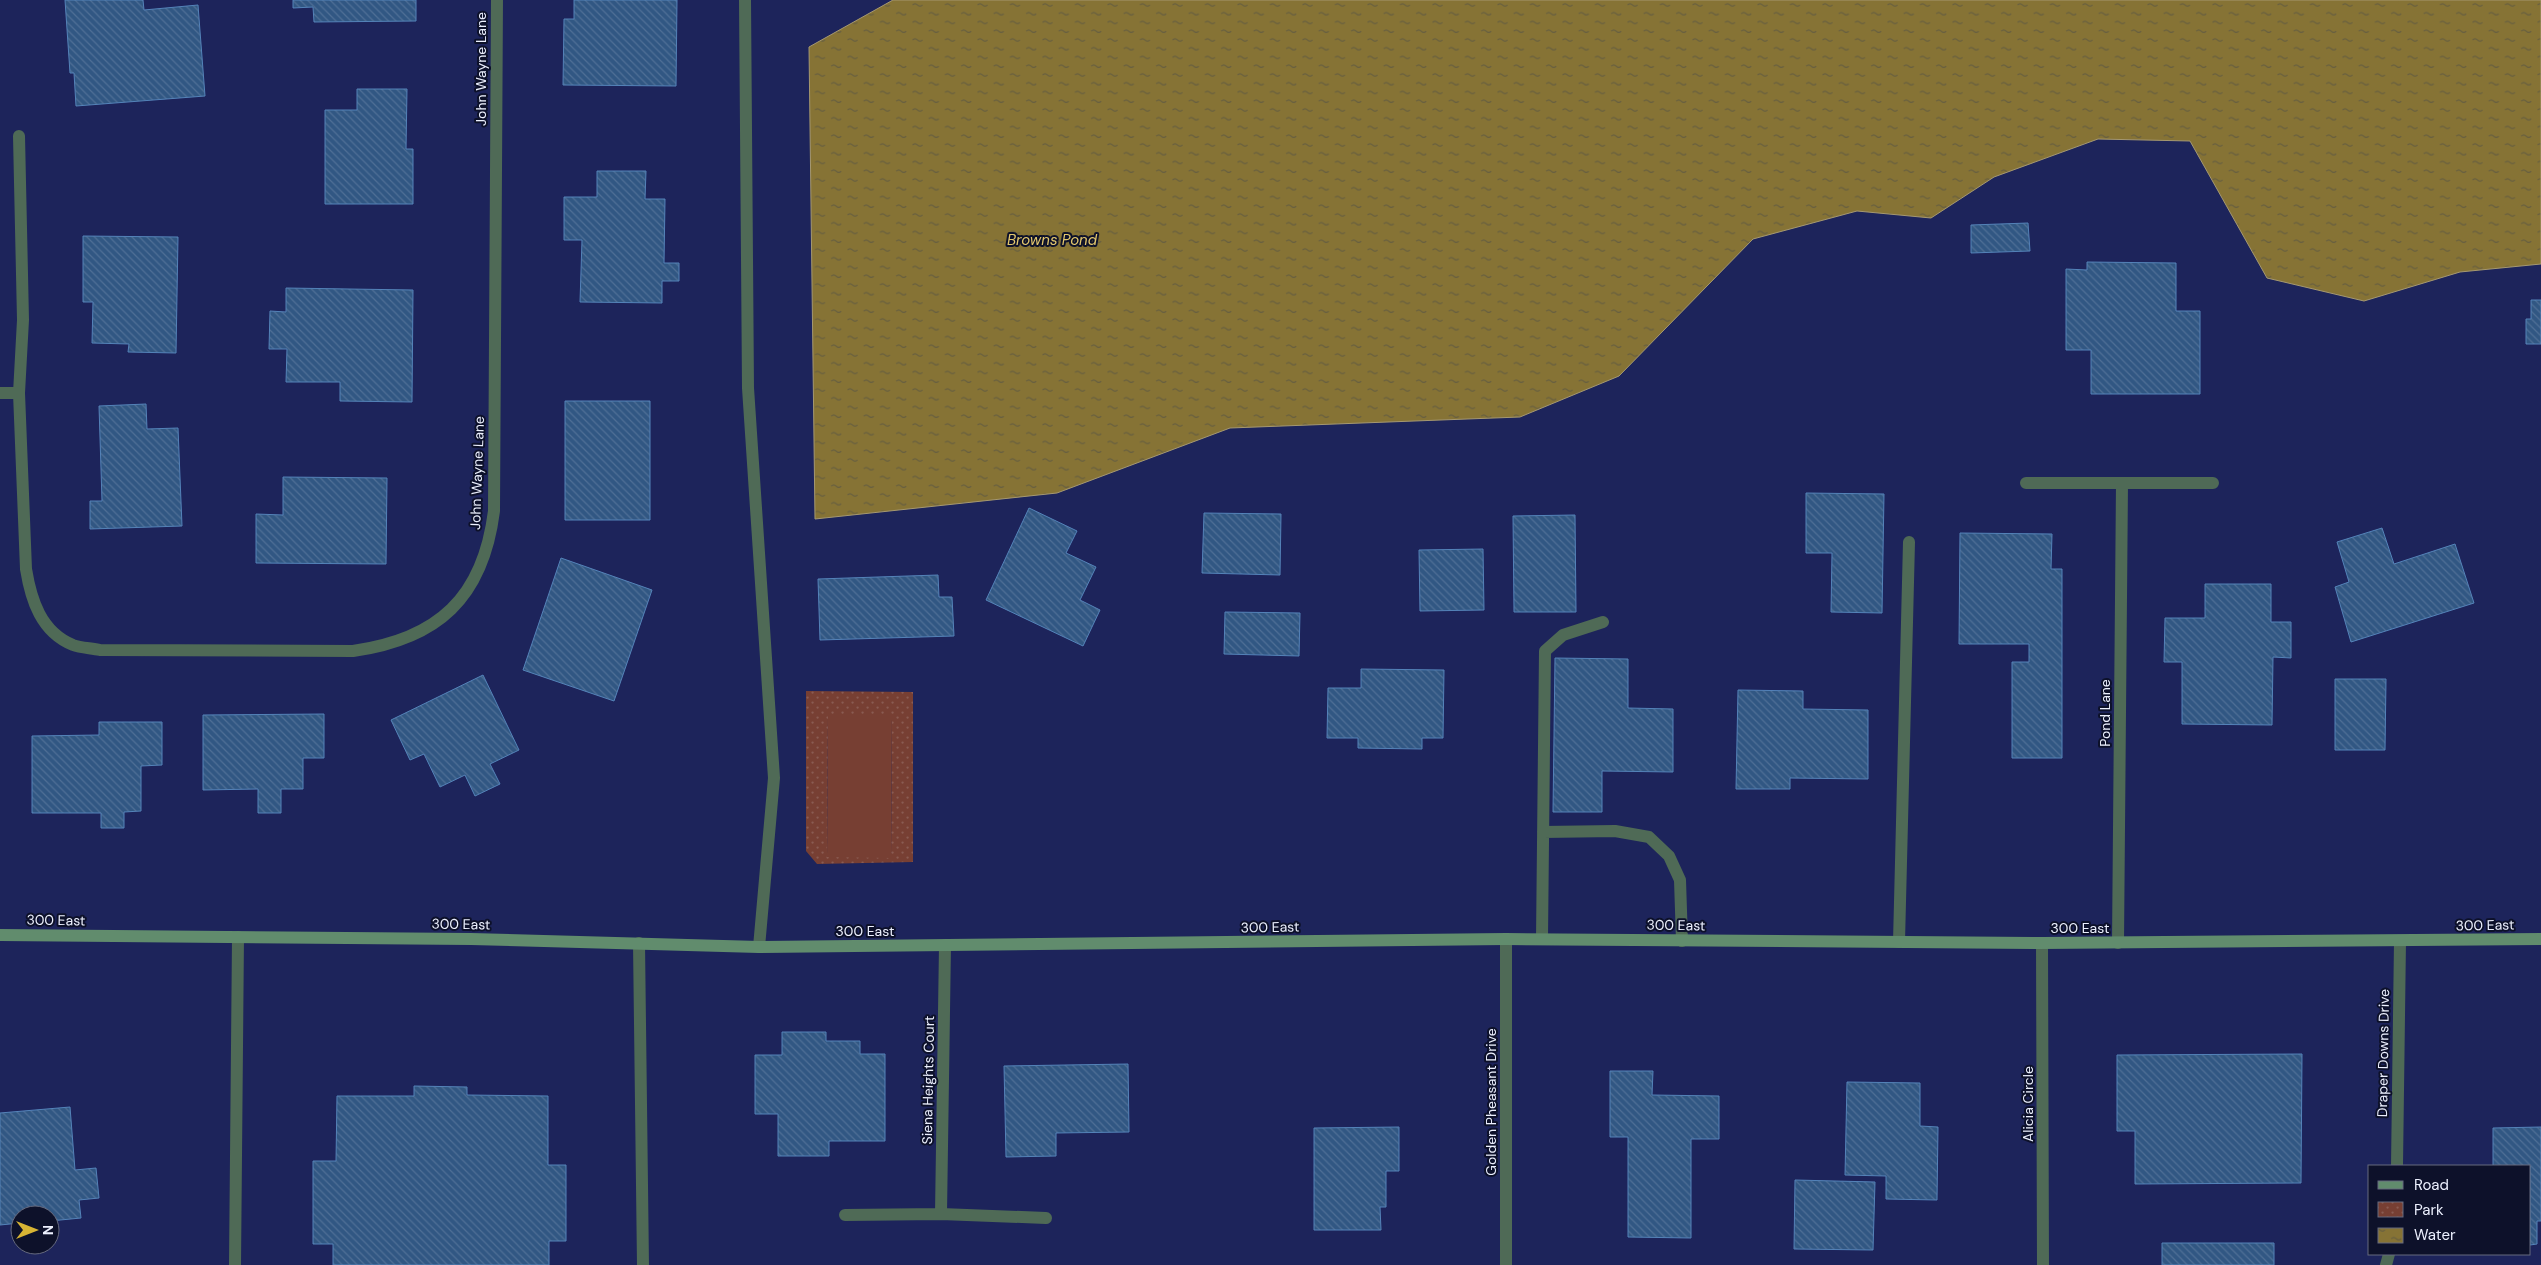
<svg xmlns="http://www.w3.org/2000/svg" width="2541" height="1265" viewBox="0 0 2541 1265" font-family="'DM Sans',sans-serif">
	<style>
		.grass { fill: #773f33 }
		.park { fill: url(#park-dots); fill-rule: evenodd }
		.water { fill: url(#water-ripples); stroke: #a59871 }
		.building { fill: url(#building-back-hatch); stroke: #5483b9 }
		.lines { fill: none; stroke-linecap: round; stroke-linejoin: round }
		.lane { stroke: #4f6a56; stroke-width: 12 }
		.street { stroke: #4f6a56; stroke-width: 12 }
		.secondary { stroke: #618c6d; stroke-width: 12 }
		.labels { text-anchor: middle; stroke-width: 4; stroke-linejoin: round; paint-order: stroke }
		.street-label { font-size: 14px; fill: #ecf0fe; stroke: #0d112a }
		.water-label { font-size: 15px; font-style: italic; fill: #e4c86e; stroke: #0d112a }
	</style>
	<defs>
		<pattern id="park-dots" width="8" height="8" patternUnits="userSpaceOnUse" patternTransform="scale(1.25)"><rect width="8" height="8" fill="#773f33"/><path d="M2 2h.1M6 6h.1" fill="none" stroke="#8a5b52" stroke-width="1.8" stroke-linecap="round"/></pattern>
		<pattern id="water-ripples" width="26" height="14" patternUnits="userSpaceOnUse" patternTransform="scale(1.25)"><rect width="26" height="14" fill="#867335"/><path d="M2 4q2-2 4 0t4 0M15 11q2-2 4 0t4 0" fill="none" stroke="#665e40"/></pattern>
		<pattern id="building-back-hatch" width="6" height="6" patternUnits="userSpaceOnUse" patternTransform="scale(1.25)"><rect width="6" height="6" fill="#315783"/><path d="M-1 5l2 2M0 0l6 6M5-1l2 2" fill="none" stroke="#4f6f96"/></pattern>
	</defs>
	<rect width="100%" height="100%" fill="#1d245b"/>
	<path class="grass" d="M828,716H892L891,858H827Z"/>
	<path class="park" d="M806,691L913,692V862L817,864L806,851ZM828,716H892L891,858L827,857Z"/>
	<path class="water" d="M893,0H2541V264L2460,272L2364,301L2267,278L2190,141L2098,139L1994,177L1931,218L1857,211L1753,239L1619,376L1520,417L1230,428L1057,493L815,519L809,47Z"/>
	<path class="building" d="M65,0H143L144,10L198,5L205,96L76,106L74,73H70Z
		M293,0H416V21L314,22L313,7L293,8Z
		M574,0H677L676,86L563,85L564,19H574Z
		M357,89H407L406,149H413V204H325V110H357Z
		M597,171H646L645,199H665L664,263H679V281H662V303L580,302L582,240H564V197H597Z
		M2028,223L2030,251L1971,253V225Z
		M83,236L178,237L176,353L128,352L129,344L92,343L93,302H83Z
		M2087,262L2176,263V311H2200V394H2091V350H2066V269L2087,270Z
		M286,288L413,290L412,402L340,401V382H286L287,349H269L270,311L286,312Z
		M2531,300H2541V344H2526V319H2531Z
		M565,401H650V520H565Z
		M146,404L147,429L178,428L182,526L90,529V501H102L99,406Z
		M283,477L387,478L386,564L256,563V514L283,515Z
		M1806,493L1884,494L1882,613L1831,612L1832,553H1806Z
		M1029,508L1077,531L1066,553L1096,567L1080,600L1100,610L1083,646L986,600Z
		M1204,513L1281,514L1280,575L1202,573Z
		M1575,515L1576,612H1514L1513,516Z
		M2382,528L2394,564L2455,544L2474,603L2351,642L2335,587L2349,582L2337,542Z
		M1960,533L2052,534L2051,569H2062V758H2012V662H2029V644H1959Z
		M1483,549L1484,610L1420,611L1419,550Z
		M561,558L652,590L614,701L523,670Z
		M938,575L939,597H952L954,636L820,640L818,579Z
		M2205,584H2271V622H2291V658L2273,657L2272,725L2182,724V662H2164L2165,618H2205Z
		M1225,612L1300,613L1299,656L1224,654Z
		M1555,658L1628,659V708L1673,709V772L1602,771V812H1553Z
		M1361,669L1444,670L1443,738H1422V749L1358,748V738H1327L1328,688H1361Z
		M483,675L519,750L490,764L500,784L475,796L465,775L440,787L424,754L410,760L391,720Z
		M2335,679H2386L2385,750H2335Z
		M1738,690L1803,691V709L1868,710V779L1790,778V789H1736Z
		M324,714V758H303V789H281V813H258V789L203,790V715Z
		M99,722H162V765L141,766V811L124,812V828H101V813H32V736L99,735Z
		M782,1032H826V1041H860V1054H885V1141H829V1156H778V1114H755V1055H782Z
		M2302,1054L2301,1183L2135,1184V1131H2117V1055Z
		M1128,1064L1129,1132L1056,1133V1156L1006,1157L1004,1066Z
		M1610,1071H1653L1652,1095L1719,1096V1139H1691V1238L1628,1237V1137H1610Z
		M1847,1082L1920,1083V1126L1938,1127L1937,1200L1886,1199V1176L1845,1175Z
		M414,1086L467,1087V1095L548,1096V1165H566V1241H549V1265H333V1244H313V1161H336L337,1096H414Z
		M70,1107L75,1170L96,1168L99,1198L79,1200L81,1218L50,1221V1215H20V1223L0,1225V1113Z
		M1399,1127V1171H1386V1207H1380L1381,1230H1314V1128Z
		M2541,1127V1221H2537V1244L2530,1245V1166H2493V1128Z
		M1795,1180L1875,1182L1873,1250L1794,1249Z
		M2162,1243H2274V1265H2162Z"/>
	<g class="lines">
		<path class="lane" d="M745,0L748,388L774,778L759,947
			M1543,832L1615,831L1649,837L1669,856L1680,880L1682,941
			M1542,939L1545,651L1563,635L1603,622
			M1899,942L1909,542
			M639,943L643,1265
			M235,1265L238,937"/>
		<path class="street" d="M19,136L23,320L19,393L26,569C31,600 41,632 73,645C81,648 92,648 100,650L353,651C438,639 483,598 494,511L497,0
			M0,393H19
			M2026,483H2213
			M2042,943L2043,1265
			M2118,943L2122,483
			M2397,1166L2400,941
			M941,1214L945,945
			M845,1215L941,1214L1046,1218
			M1506,1265V939
			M2386,1265L2389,1254"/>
		<path class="secondary" d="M0,935L471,939L759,947L1506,939L2042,943L2541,939"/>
	</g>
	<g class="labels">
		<g class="street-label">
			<text transform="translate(481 69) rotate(-90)" y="5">John Wayne Lane</text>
			<text transform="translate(477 473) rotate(-88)" y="5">John Wayne Lane</text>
			<text transform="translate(2105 713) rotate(-90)" y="5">Pond Lane</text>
			<text transform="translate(56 920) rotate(1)" y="5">300 East</text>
			<text transform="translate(461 924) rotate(1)" y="5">300 East</text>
			<text transform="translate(1676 925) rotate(1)" y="5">300 East</text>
			<text transform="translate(2485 925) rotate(-1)" y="5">300 East</text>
			<text transform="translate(1270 927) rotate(-1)" y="5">300 East</text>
			<text x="2080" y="933">300 East</text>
			<text x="865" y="936">300 East</text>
			<text transform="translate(2383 1053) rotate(-89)" y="5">Draper Downs Drive</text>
			<text transform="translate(928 1080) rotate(-89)" y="5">Siena Heights Court</text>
			<text transform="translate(1491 1102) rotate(-90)" y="5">Golden Pheasant Drive</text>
			<text transform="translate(2028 1104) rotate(-90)" y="5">Alicia Circle</text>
		</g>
		<g class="water-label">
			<text x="1052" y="245">Browns Pond</text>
		</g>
	</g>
	<rect x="2368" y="1165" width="162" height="90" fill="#0d112a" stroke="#666a7f"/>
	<rect x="2378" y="1181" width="25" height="8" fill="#618c6d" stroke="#666a7f"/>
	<text x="2414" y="1190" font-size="15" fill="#ecf0fe">Road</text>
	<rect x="2378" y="1202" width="25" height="15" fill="url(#park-dots)" stroke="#666a7f"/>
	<text x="2414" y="1215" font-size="15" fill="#ecf0fe">Park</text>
	<rect x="2378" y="1228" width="25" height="15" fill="url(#water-ripples)" stroke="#666a7f"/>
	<text x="2414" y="1240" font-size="15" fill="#ecf0fe">Water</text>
	<g transform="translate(35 1230) rotate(90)"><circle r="24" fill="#0d112a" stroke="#666a7f"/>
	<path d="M0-4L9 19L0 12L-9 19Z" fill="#d7b434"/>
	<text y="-8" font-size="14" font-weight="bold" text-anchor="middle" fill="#ecf0fe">N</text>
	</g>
</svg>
